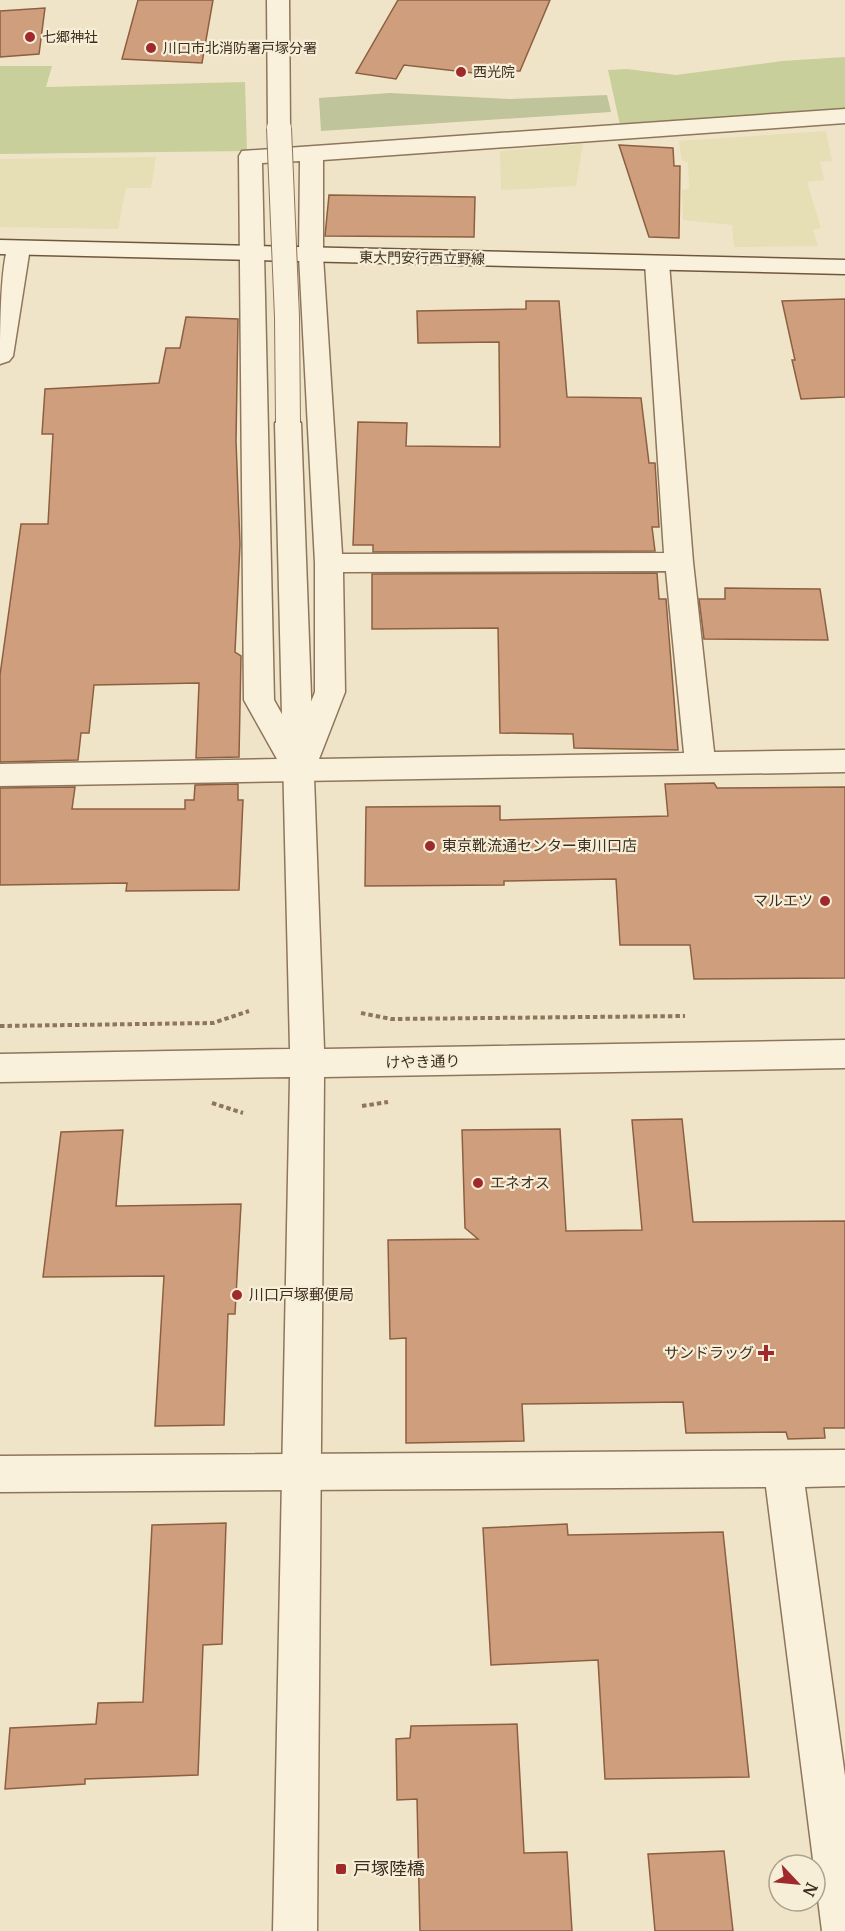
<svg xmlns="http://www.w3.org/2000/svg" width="845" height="1931" viewBox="0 0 845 1931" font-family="Merriweather,'Noto Sans JP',serif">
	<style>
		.farmland { fill: #e6deb5 }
		.green { fill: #c9cf9b }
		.cemetery { fill: #bfc49a }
		.building { fill: #cf9f7d; stroke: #8d5f41; stroke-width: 1.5 }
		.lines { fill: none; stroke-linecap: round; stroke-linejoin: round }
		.minor-casing { stroke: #8d765c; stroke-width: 3 }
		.tertiary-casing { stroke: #8d765c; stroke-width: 3 }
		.secondary-casing { stroke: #6f573f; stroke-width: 3 }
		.path { stroke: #8d765c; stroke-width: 4; stroke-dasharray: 4.5 3; stroke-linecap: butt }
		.minor { fill: #faf1dc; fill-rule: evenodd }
		.tertiary { fill: #faf1dc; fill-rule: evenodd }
		.secondary { fill: #faf1dc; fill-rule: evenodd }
		.tertiary-bridge-casing { stroke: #8d765c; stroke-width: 26; stroke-linecap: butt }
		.tertiary-bridge { stroke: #faf1dc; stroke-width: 24 }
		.poi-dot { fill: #9e2a2b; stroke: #f7eed8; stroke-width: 2 }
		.labels { text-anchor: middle; stroke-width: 4.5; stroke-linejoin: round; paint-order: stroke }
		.far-poi-label { font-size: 14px; fill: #3d2e20; stroke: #f7eed8; text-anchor: start }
		.far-street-label { font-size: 14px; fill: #3d2e20; stroke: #f7eed8 }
		.poi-label { font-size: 15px; fill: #3d2e20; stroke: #f7eed8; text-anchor: start }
		.street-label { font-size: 15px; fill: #3d2e20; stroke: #f7eed8 }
		.near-poi-label { font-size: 18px; fill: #3d2e20; stroke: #f7eed8; text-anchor: start }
	</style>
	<rect width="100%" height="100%" fill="#f0e4c8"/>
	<path class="farmland" d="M826,131L832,161L820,162L824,180L807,182L821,228L813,230L818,246L734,247L732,225L683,220L682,190L689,189L688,162L682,161L679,141Z
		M583,144L576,186L501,190L500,151Z
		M156,157L151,188H126L118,229L0,227V159Z"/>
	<path class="green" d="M845,57V109L620,125L608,70L627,69L676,75L782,61Z
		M0,66H52L46,87L245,82L247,151L0,154Z"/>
	<path class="cemetery" d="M390,93L511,99L607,95L611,112L321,131L319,98Z"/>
	<path class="building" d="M138,0H213L202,63L122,59Z
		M398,0H550L520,71H493L491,75L404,65L396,79L356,73Z
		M45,8L39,54L0,57V11Z
		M619,145L673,148L674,166H680L679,238L649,237Z
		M329,195L475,197L474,237L325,236Z
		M845,299V397L801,399L792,360H795L782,301Z
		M526,301H559L567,397L641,398L649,463H655L659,527H652L655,551L373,552V545H353L358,422L407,423L406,446L500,447L499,342L418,343L417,311L526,309Z
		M186,317L238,319L236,441L240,544L235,652L241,656L239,757L196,758L199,683L94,685L89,733H81L78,760L0,762V675L21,524H48L53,434H42L45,389L159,383L166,348H180Z
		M657,573L659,599H666L678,750L574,748L573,734L500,733L498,628L372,629V574Z
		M725,588L820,589L828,640L704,639L699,599H725Z
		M714,783L717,788L845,787V978L694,979L690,945H620L616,879L504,881V885L365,886L366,807L500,806V820L668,816L665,784Z
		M238,784V800H243L239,890L126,891L127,883L0,885V788L75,787L72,809H185V800H194L195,785Z
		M682,1119L693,1222L845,1221V1428H824L825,1438L788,1439L786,1432L686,1433L683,1402L522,1404L524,1441L406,1443V1338L390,1339L388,1240L478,1239L465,1228L462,1130L560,1129L566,1231L642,1230L632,1120Z
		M123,1130L116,1206L241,1204L235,1314H228L224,1425L155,1426L164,1276L43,1277L61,1132Z
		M226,1523L222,1644L203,1645L198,1775L85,1779V1784L5,1789L10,1728L96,1724L98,1703L143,1702L152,1525Z
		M567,1524L568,1535L723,1532L749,1777L605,1779L598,1660L491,1665L483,1528Z
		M517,1724L524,1853L567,1852L572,1931H420L417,1799L397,1800L396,1739L410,1738L411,1726Z
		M724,1851L733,1931H655L648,1854Z"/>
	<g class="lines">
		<defs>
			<path id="minor" d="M845,109V123L323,160V256L342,554L664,553L645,263L648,258L657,256L666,258L669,263L693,562L714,752L845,750V772L0,786V764L277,759L244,700L239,156L242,151ZM300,161L299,256L315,563V692L296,739L274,700L262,163ZM666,571L684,753L319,759L345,692L343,572Z
				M18,241L27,243L30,248L13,356L9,361L0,364C0,336 0,265 9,243Z
				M845,1450V1486L805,1487L845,1776V1931H822L766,1487L0,1492V1456Z"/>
			<path id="tertiary" d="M267,0H289L290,128L287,133L279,135L271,133L268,128Z
				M288,415L297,417L301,423L324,1049L845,1040V1068L324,1077L317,1931H273L290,1077L0,1082V1054L290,1049L275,423L279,417Z"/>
			<path id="secondary" d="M0,240L845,260V274L0,254Z"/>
		</defs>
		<use href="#minor" class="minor-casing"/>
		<use href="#tertiary" class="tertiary-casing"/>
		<use href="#secondary" class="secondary-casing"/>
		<path class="path" d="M361,1013L391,1019L685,1016
			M0,1026L213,1023L249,1011
			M212,1103L243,1113
			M362,1106L388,1102"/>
		<use href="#minor" class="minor"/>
		<use href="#tertiary" class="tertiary"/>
		<use href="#secondary" class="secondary"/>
		<defs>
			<path id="tertiary-bridge" d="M279,128L287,317L288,423"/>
		</defs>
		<use href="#tertiary-bridge" class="tertiary-bridge-casing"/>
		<use href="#tertiary-bridge" class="tertiary-bridge"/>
	</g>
	<g class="poi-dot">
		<circle cx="30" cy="37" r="6"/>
		<circle cx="151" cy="48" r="6"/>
		<circle cx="461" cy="72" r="6"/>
		<circle cx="430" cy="846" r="6"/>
		<circle cx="825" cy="901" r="6"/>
		<circle cx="478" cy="1183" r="6"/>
		<circle cx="237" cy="1295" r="6"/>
		<path d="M763 1344h6v6h6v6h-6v6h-6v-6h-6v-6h6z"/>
		<rect x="335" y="1863" width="12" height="12" rx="3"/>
	</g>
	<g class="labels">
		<g class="far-poi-label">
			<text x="42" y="42">七郷神社</text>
			<text x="163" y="53">川口市北消防署戸塚分署</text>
			<text x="473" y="77">西光院</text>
		</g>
		<g class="far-street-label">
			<text transform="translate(422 258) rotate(1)" y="5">東大門安行西立野線</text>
		</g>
		<g class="poi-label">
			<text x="442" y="851">東京靴流通センター東川口店</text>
			<text x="813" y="906" text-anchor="end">マルエツ</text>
			<text x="490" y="1188">エネオス</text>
			<text x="249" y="1300">川口戸塚郵便局</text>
			<text x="754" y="1358" text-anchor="end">サンドラッグ</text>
		</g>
		<g class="street-label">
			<text transform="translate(423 1062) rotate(-1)" y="5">けやき通り</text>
		</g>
		<g class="near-poi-label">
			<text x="353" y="1875">戸塚陸橋</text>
		</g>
	</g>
	<g transform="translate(797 1883) rotate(116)"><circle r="28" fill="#f7eed8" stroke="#ada18e" stroke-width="1.5"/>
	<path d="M0-4.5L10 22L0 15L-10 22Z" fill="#9e2a2b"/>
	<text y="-9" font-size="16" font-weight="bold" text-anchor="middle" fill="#3d2e20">N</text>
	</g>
</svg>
